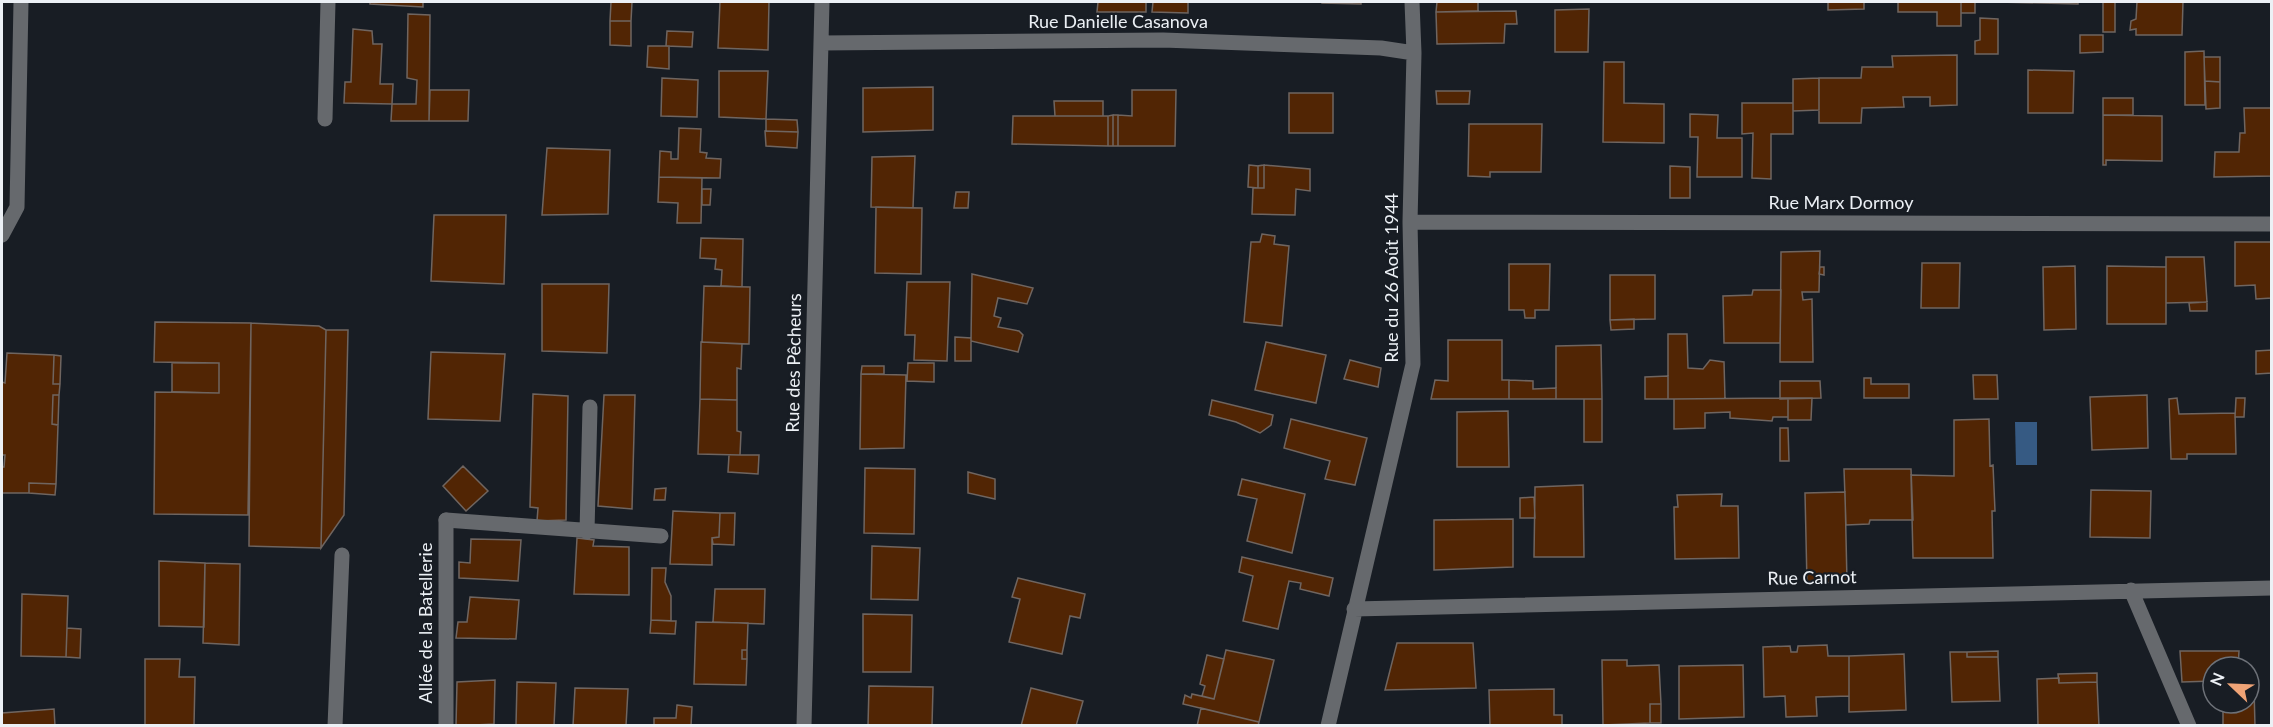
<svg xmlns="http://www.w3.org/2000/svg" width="2273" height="727" viewBox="0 0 2273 727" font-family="Lato,sans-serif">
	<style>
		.water { fill: #365a83 }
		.building { fill: #512504; stroke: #6f6560; stroke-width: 1.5 }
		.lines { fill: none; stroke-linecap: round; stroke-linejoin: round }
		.lane { stroke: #66696d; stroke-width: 15 }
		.street { stroke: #66696d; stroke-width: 15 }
		.labels { text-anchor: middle; stroke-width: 4.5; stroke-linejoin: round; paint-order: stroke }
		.street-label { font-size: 18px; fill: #ecf0f5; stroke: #181d24 }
	</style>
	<rect width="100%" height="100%" fill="#181d24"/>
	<path class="water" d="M2015,422H2037V465H2016Z"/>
	<path class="building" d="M370,2H423V7L370,4Z
		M611,2H632L631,21H610Z
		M720,2H769L768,50L718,48Z
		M1098,2H1146V12H1097Z
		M1153,2H1188V13L1152,12Z
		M1322,2H1361V4L1322,3Z
		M1437,2H1478V11L1436,12Z
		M1828,2H1864V9L1828,10Z
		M1898,2H1961V26H1937V12H1898Z
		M1961,2H1975V13H1961Z
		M1998,2H2078V4Z
		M2103,2H2115V32H2103Z
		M2137,2H2183L2182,35H2136V29L2130,30L2131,21L2136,19Z
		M1589,9L1588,52H1555V10Z
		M1516,11L1517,24H1505L1504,43L1437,44L1436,12Z
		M408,14L430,15L429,121H391L392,104H416L417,80L407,78Z
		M1980,18L1998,19V54H1975V41L1980,40Z
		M610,21H631V46L610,45Z
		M353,29L372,31L373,44H382L380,84H393L392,104L344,103L345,82H351Z
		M667,31L693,32L692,47L666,46Z
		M2080,35H2103V52L2080,53Z
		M648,46H669V69L647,67Z
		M2204,51L2205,105H2185V52Z
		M1957,55V105L1930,106V97H1903L1904,107L1862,108L1861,123H1819V78H1861L1862,67H1893L1892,56Z
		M2204,57H2220V82L2205,81Z
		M1604,62H1624V103L1664,104V143L1603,142Z
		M2028,70L2074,71L2073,113H2028Z
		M719,71H768L766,119L719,117Z
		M662,78L698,80L697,117L661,116Z
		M1819,78V110L1793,111V79Z
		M2205,81L2220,82V108L2206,109Z
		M933,87V130L863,132V88Z
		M430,90H469L468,121H429Z
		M1132,90H1176L1175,146H1118V115L1132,116Z
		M1436,91H1470L1469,104H1437Z
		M1289,93H1333V133H1289Z
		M2103,98H2133V115H2103Z
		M1054,101H1103V116H1055Z
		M1742,103H1793V134H1771V179L1752,178L1753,133L1742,134Z
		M2244,108H2272V176L2214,177L2215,152H2239L2240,133H2245Z
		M1690,114L1718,115L1717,138H1742V177H1697L1698,137H1690Z
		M1113,115H1118V146H1113Z
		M1113,115V146H1108V116Z
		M2103,115L2162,116V161L2106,160V165H2103Z
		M1013,116H1108V146L1012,144Z
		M766,119L797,120L798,132L766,131Z
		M1469,124H1542L1541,172H1490V177L1468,176Z
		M679,128L701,129L700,152L707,153L706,158L721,159L720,178L659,177L660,151L671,152V159H678Z
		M765,131L798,132L797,148L766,146Z
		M547,148L610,150L608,214L542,215Z
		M915,156L913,208L871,207L872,157Z
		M1249,165L1258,166V188L1248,187Z
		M1264,165L1310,169V191L1296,189L1295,215L1252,214L1253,188H1264Z
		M1264,165V188H1258V166Z
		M1670,166L1690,167V198H1670Z
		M659,177L702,178L701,223H677L678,203L658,202Z
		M702,189H711L710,205H702Z
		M956,192H969L968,208H954Z
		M876,207L922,208L921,274L875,273Z
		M434,215H506L504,284L431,281Z
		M1262,234L1275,236L1274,244L1289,246L1282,326L1244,322L1251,242H1260Z
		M701,238L743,239L742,287L721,286L722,270L715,269L716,259L700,258Z
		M2235,242H2272V298L2256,299L2255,285L2235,286Z
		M1820,251L1819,292H1802L1803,300L1812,299L1813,362H1780L1781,252Z
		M2166,257H2204L2207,302L2166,303Z
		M1922,263H1960L1959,308H1921Z
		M1509,264H1550L1549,310H1535V318H1525L1524,310H1509Z
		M2075,266L2076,329L2044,330L2043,267Z
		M2107,266L2166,267V324H2107Z
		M1820,267H1824V275L1819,274Z
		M972,274L1033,288L1027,304L998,298L994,316L1001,318L998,327L1019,331L1023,335L1018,352L971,341Z
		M1610,275H1655V319L1610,320Z
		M907,282H950L947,361L914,360L915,335H905Z
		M542,284H609L607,353L542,351Z
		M704,286L750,287L749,344L702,342Z
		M1753,290H1781L1780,343H1724L1723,296L1752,295Z
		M2207,302V311H2190L2189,303Z
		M1634,319V329L1611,330L1610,320Z
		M155,322L251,323L248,515L154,514L155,392L219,393V363L154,362Z
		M251,323L319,326L326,330L321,548L249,546Z
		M326,330H348L344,515L321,548Z
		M1668,334H1687L1688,368L1703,369L1710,360L1724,362L1725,399H1668Z
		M955,337L971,338V361H955Z
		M1448,340H1502V380H1509V399H1431L1435,380L1448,381Z
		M701,342L742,344L741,369L737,368V400L700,399Z
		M1266,342L1326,355L1316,403L1255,390Z
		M1601,345L1602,399H1556V346Z
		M2272,350V373L2256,374V351Z
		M431,352L505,354L500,421L428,419Z
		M7,353L54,355L53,384H60L59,395H53L52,424L58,425L56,484L29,483V493H2V467H4L5,455H2V382L5,383Z
		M54,355L61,356L60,384H53Z
		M1350,360L1381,368L1378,387L1344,379Z
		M172,363H219V393L172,392Z
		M908,363H934V382L907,381Z
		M862,366H884V374H861Z
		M861,374L906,375L904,448L860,449Z
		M1973,375H1997L1998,399H1974Z
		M1668,376V399H1645V377Z
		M1864,378H1871V384H1909V398H1864Z
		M1509,380L1533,381V389L1556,388V399H1509Z
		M1780,381H1820L1821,398L1780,399Z
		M533,394L568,396L566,520L537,521L538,508L530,507Z
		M53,395H59L58,425L52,424Z
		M604,395H635L632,509L598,506Z
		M2147,395L2148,448L2092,450L2090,397Z
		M1788,398V417H1773L1772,421L1730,418V412L1705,413V428L1674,429V399Z
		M1788,398H1812L1811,420H1788Z
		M2177,398L2179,414L2235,413L2236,454H2187V459H2171L2169,399Z
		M2236,398H2245L2244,417H2235Z
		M700,399L737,400V431L741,432L740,455L698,454Z
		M1584,399H1602V442H1584Z
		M1212,400L1273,415L1271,425L1260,433L1236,422L1209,415Z
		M1508,411L1509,467H1457V412Z
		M1291,419L1367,438L1355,485L1325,479L1330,461L1284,448Z
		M1989,419L1990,466L1993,465L1995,511H1992L1993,558H1913L1911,475L1954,476V420Z
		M1780,428H1788L1789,461H1780Z
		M729,455H759L758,474L728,472Z
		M463,466L488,491L466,511L443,486Z
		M865,468L915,469L914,534L864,533Z
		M1844,469H1911L1913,520H1870L1869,524L1846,525Z
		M968,472L995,479V499L968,493Z
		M1242,479L1305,494L1292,553L1247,541L1257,499L1238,495Z
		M29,483L56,484L55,495L29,493Z
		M1583,485L1584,557H1534L1535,487Z
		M666,488L665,500H654L655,489Z
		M2091,490L2151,491L2150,538L2090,537Z
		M1845,492L1847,582L1807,583L1805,493Z
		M1722,494L1721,506H1738L1739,558L1675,559L1674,507H1678L1677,495Z
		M1534,497L1535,518H1520V498Z
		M673,511L720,513L719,537L712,538V565L670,564Z
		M720,513H735L734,545L713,544L712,538L719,537Z
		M1513,519V567L1434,570V520Z
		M577,538L594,540L593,546L629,547V595L574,594Z
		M471,539L521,540L518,581L459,578V562L470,563Z
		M872,546L920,548L918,600L871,599Z
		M1242,557L1333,578L1329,596L1300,589L1301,583L1289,581L1278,629L1243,621L1253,576L1239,572Z
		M159,561L205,563L204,627L159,626Z
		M205,563L240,564L239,645L203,643Z
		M652,568H666L665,582L671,596V621L651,620Z
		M1018,578L1085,594L1080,618L1070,616L1062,654L1009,642L1020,599L1012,597Z
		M715,589H765L764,624L713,622Z
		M22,594L68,596L66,657L21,656Z
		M470,597L519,600L516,639L456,638L458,622H467Z
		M863,614L912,615L911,672H863Z
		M651,620L676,621L675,634L650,633Z
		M696,622L748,623L747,650H742V659H747L746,685L694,684Z
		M67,628L81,629L80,658L66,657Z
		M1397,643H1473L1476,688L1385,690Z
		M1827,645L1828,656H1849V696L1816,697L1817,716L1786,717L1785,696L1764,697L1763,647L1790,646L1791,652H1797L1798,646Z
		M742,650H747V659H742Z
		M1226,650L1274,660L1259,722L1183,704L1185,695L1191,698L1192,694L1214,699Z
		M1998,651V657H1967V652Z
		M2180,651H2239L2238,667H2213V681L2182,682Z
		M1950,652H1967V657H1998L2000,701L1952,702Z
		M1904,654L1906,710L1849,712V656Z
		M1207,655L1224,659L1214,699L1202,696L1205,686L1200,684Z
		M145,659H180L179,677H195L194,726H145Z
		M1602,660H1627V666L1659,665L1661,704H1650V723L1603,725Z
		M1743,665L1744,717L1679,719V666Z
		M2097,673V682L2059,683L2058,674Z
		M2059,678V683L2097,682L2099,726H2038L2037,679Z
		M495,680L494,724L456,726L457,682Z
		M517,682L556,683L554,726H516Z
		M869,686L933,687L932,726H868Z
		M575,688L628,689L626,726H573Z
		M1031,688L1083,701L1076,726H1021Z
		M2249,688H2254L2255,726H2223V703H2249Z
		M1554,689V715H1562V726H1490L1489,690Z
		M1650,704H1661V723H1650Z
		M677,705L692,707L691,726H654V718H676Z
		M1201,708L1259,722L1258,726H1197Z
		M54,709L55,726H2V713Z"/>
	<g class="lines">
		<path class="lane" d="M2,235L17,207L21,2
			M446,520L661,536
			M587,532L590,407
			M335,726L342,555"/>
		<path class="street" d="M821,43L1163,40L1381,48L1414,53
			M325,119L328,2
			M1410,222L2272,224
			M2131,590L2189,726
			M1354,609L2272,588
			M446,726V520
			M804,726L822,2
			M1328,726L1413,364L1410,222L1414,53L1412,2"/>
	</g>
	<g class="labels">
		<g class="street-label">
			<text x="1118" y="28">Rue Danielle Casanova</text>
			<text x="1841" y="209">Rue Marx Dormoy</text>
			<text transform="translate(1392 278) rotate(-90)" y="6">Rue du 26 Août 1944</text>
			<text transform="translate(794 363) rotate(-89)" y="6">Rue des Pêcheurs</text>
			<text transform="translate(1812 578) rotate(-1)" y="6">Rue Carnot</text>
			<text transform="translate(426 623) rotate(-90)" y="6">Allée de la Batellerie</text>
		</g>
	</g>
	<rect width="2273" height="727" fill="none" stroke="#ecf0f5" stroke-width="6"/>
	<g transform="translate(2231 685) rotate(293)"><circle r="28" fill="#181d24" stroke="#6d7178" stroke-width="1.5"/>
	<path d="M0-4.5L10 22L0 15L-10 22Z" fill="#efa376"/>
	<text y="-9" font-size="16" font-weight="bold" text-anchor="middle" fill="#ecf0f5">N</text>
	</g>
</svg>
